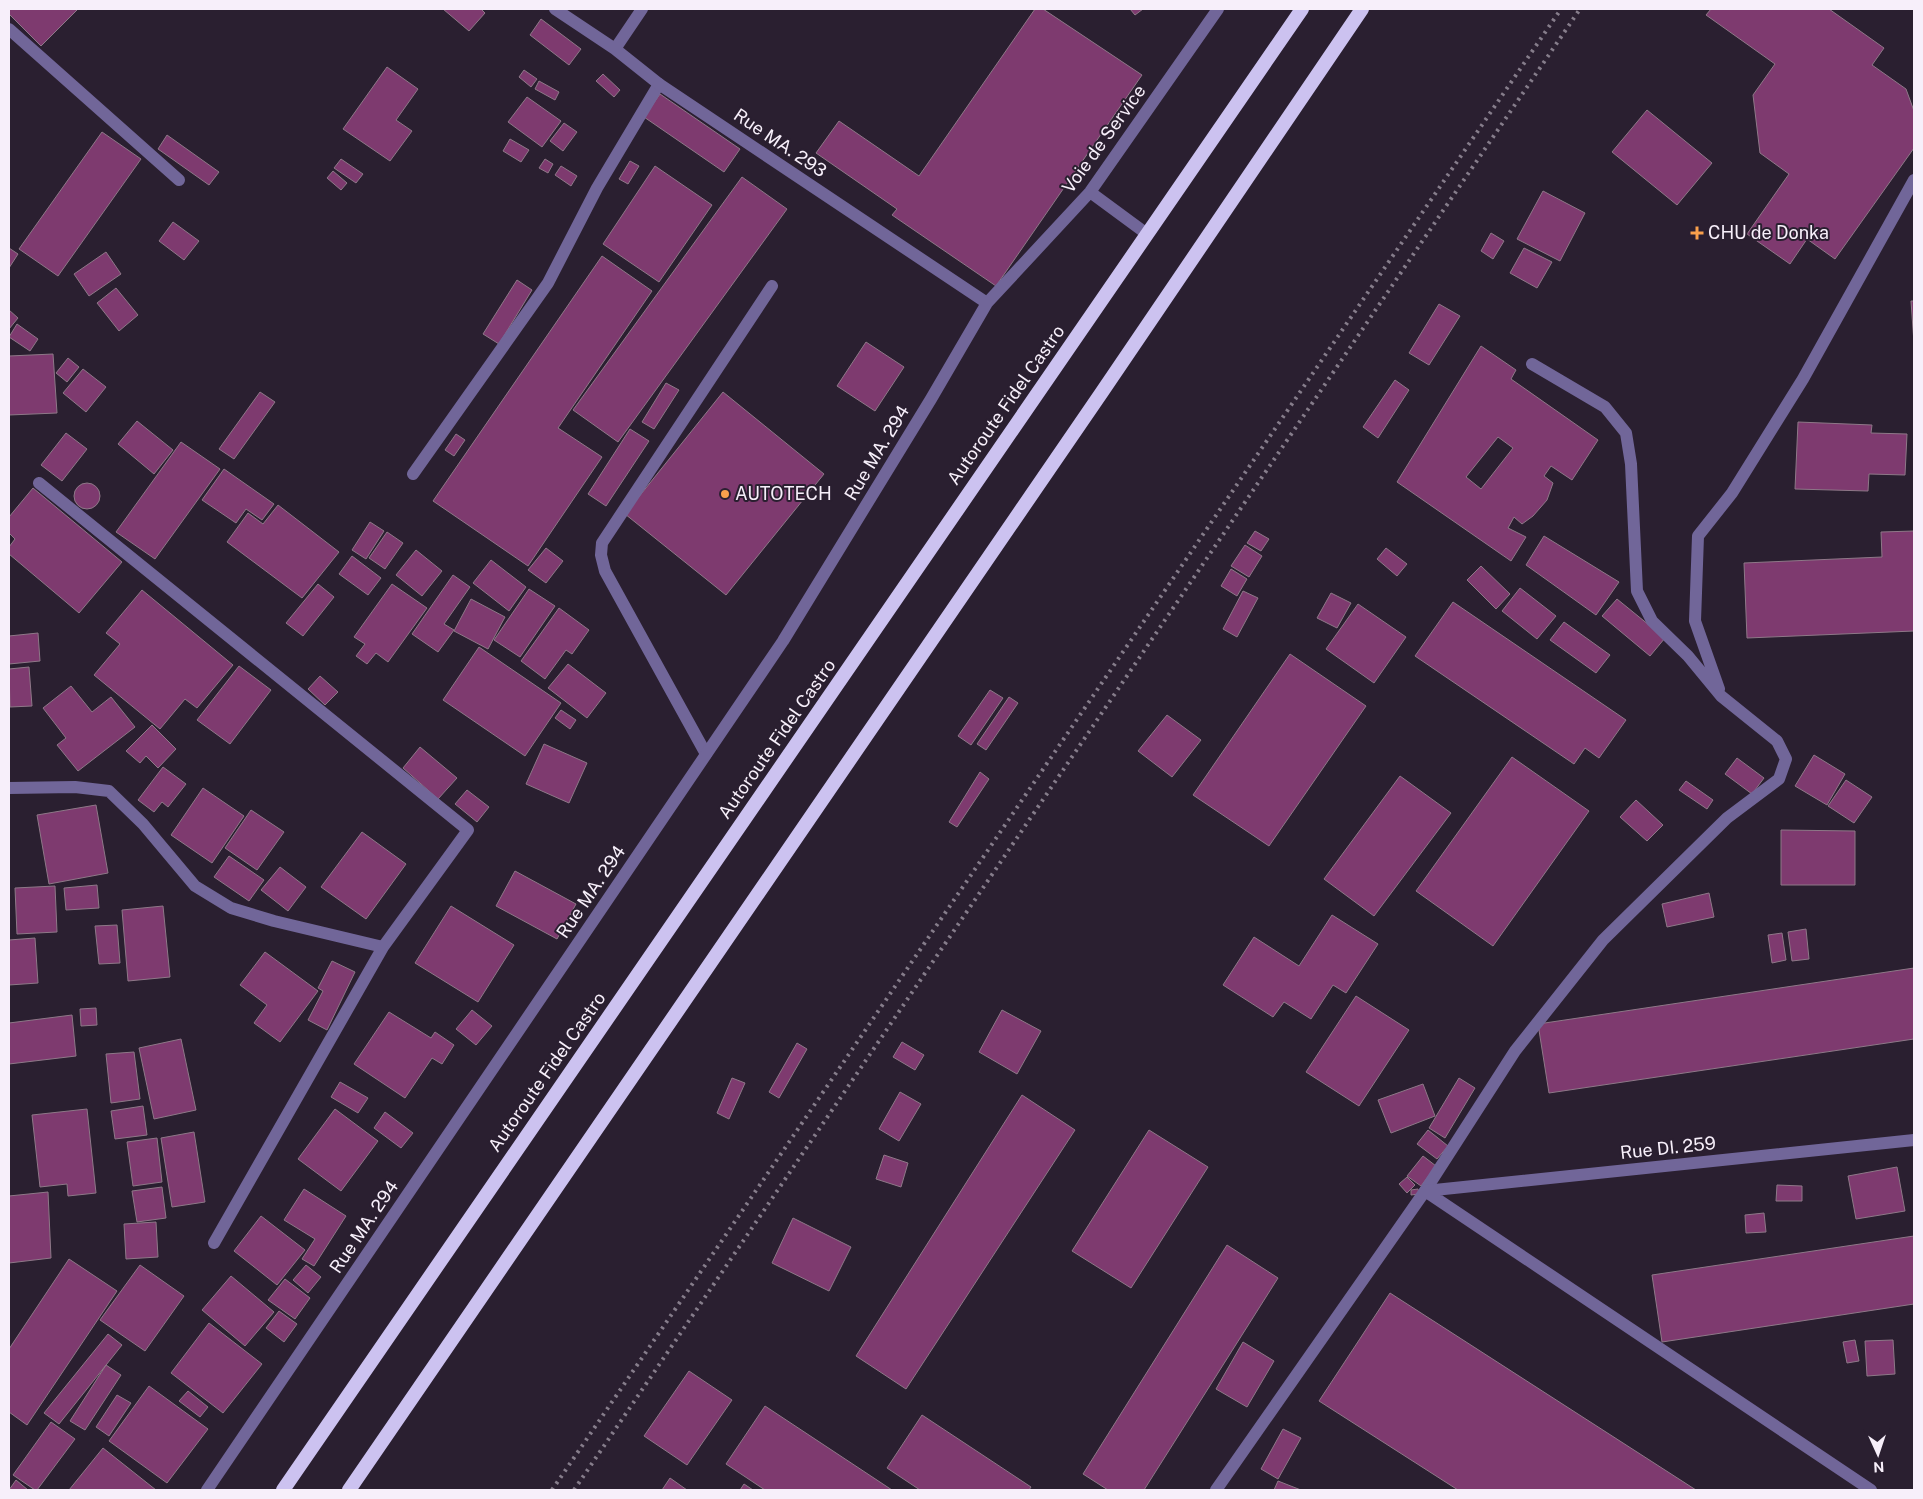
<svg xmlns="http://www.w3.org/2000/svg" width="1923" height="1499" viewBox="0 0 1923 1499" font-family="'Public Sans',sans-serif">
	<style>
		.building { fill: #7e3a6f; stroke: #8e7888; fill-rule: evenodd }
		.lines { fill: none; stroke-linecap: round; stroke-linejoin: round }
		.service { stroke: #716699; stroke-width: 12 }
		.minor { stroke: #716699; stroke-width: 12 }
		.trunk { stroke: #ccc2f0; stroke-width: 14 }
		.rail { stroke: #867d8b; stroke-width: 4; stroke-dasharray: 2.5 5; stroke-linecap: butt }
		.poi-dot { fill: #f9a04c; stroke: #2a1f30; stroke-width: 2 }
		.labels { text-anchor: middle; stroke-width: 4; stroke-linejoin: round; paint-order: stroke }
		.street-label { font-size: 18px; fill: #f7effa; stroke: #2a1f30 }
		.poi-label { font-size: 18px; fill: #f7effa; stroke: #2a1f30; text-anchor: start }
	</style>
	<rect width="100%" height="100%" fill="#2a1f30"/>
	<path class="building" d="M9,9H78L41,46L9,14Z
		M443,9H481L485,13L469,31Z
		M1035,9H1043L1142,75L996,286L892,215L897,209L816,153L839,121L919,176Z
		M1130,9H1143L1135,15Z
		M1711,9H1829L1884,48L1872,65L1906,89L1914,111V148L1835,259L1807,239L1790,264L1747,234L1789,174L1760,153L1753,95L1775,64L1706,15Z
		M541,19L581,49L569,65L530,35Z
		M387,67L418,89L396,120L412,131L390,161L343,129Z
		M524,70L537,79L531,87L519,77Z
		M603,74L620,90L614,97L596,81Z
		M539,81L559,92L555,100L535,89Z
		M660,94L740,149L724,172L644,117Z
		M527,97L561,121L542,147L508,122Z
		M1647,110L1712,163L1677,205L1612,152Z
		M564,123L577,132L563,151L550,141Z
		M102,132L141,159L58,276L19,249Z
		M167,135L219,172L209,185L158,149Z
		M510,139L529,150L521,162L503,151Z
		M341,159L363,174L356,183L334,168Z
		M545,159L553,164L548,173L539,168Z
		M630,161L639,166L628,184L619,179Z
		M561,166L577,176L571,186L555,175Z
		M655,166L712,205L659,282L603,244Z
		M333,171L347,183L341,190L327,178Z
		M742,177L787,209L618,442L573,410Z
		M1543,191L1585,213L1560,261L1517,239Z
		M173,222L199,241L184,260L159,241Z
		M1491,233L1504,241L1493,259L1481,251Z
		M9,248L18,254L9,268Z
		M1524,248L1552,262L1537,288L1510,273Z
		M106,252L121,274L89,296L74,274Z
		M602,256L652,291L558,428L602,457L528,566L433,501Z
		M517,280L532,290L499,344L483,334Z
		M116,288L138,315L119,331L97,303Z
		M1911,301H1914V343Z
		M1439,304L1460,316L1429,365L1409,353Z
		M9,310L18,318L9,329Z
		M17,324L38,339L30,351L9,337Z
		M866,342L904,367L875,411L837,386Z
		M1481,346L1516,370L1511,379L1598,440L1572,480L1551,466L1544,476L1553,483L1547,500L1533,516L1522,524L1514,517L1508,528L1526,537L1511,561L1397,482ZM1498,437L1513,448L1481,489L1466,477Z
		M53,354L57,413L9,415V356Z
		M68,358L79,367L67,382L56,373Z
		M83,369L106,387L86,412L63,393Z
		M1395,380L1409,390L1378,438L1363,427Z
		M666,383L679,390L654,429L642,422Z
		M260,392L275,402L234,459L219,449Z
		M723,392L824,474L726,595L625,514Z
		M137,421L173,450L154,474L118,444Z
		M1798,422L1872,425L1871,433L1907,434L1905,475L1869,474L1868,491L1795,489Z
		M630,429L649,441L606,506L588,494Z
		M66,433L87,449L62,481L41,465Z
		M456,434L465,440L454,456L445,450Z
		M181,442L220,469L155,559L116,532Z
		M224,469L274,504L262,520L246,509L236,523L202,500Z
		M74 496a13 13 0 1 1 26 0a13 13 0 1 1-26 0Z
		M33,488L122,562L79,613L9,554V547L15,539L9,533V517Z
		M278,505L339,552L302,598L227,542L248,513L263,524Z
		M370,522L384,531L366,559L352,550Z
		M1255,531L1269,539L1261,551L1247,543Z
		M1914,531V631L1747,638L1744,563L1882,557L1881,532Z
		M387,532L403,543L385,569L369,558Z
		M1544,536L1619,582L1596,615L1526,565Z
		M1245,545L1262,556L1249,577L1231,566Z
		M546,548L563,561L546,583L528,570Z
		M1386,548L1407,564L1397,576L1377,559Z
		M416,550L442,571L422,596L396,575Z
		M352,556L381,578L368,595L339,574Z
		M491,560L526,587L509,611L473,583Z
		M1481,566L1510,594L1496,609L1467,580Z
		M1231,569L1247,579L1237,596L1221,586Z
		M453,575L470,587L444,624L454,630L438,652L412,634Z
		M318,584L334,597L303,636L286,623Z
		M392,584L427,608L388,662L376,653L367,664L356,656L365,644L354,637Z
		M1520,588L1556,616L1537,639L1502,611Z
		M529,589L555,606L520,657L494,640Z
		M142,590L233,665L197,708L185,699L160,729L94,675L120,644L106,633Z
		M1243,591L1258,598L1237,637L1223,629Z
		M1331,593L1351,603L1337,628L1317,618Z
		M471,599L505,617L488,649L454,631Z
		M1617,599L1665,638L1650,656L1602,616Z
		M1453,602L1626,720L1599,758L1585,748L1574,764L1415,656Z
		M1358,604L1406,637L1374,683L1326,649Z
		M559,608L589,630L572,654L566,650L545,679L521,661Z
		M1564,622L1610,655L1596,673L1550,640Z
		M38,633L40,661L9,664V636Z
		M479,647L561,703L525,756L443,700Z
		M1290,654L1366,706L1269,846L1193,795Z
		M568,664L606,693L587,718L548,688Z
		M239,666L271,690L230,744L197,720Z
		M29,667L32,706L10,707L9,669Z
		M320,676L338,692L325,705L308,689Z
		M71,686L92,712L111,697L135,727L78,771L57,745L66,738L43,708Z
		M990,690L1003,698L971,745L958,736Z
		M1009,697L1018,703L986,750L977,744Z
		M561,710L576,720L570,729L555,718Z
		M1167,715L1201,740L1172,777L1138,751Z
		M152,725L176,749L158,768L146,756L140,763L126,751Z
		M544,744L587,763L569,803L526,784Z
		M420,747L457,778L438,799L403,768Z
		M1814,755L1845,774L1827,805L1795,786Z
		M1512,757L1589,811L1493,946L1416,891Z
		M1737,758L1764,778L1752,794L1725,774Z
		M163,767L186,784L168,807L162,802L154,812L138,800Z
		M980,772L989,779L957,827L949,822Z
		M1400,776L1451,813L1374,916L1324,879Z
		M1846,780L1872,797L1854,823L1828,806Z
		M1686,781L1713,800L1707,809L1679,790Z
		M203,788L244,816L212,863L171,835Z
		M467,790L489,807L477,822L455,804Z
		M1636,800L1663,825L1647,841L1620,817Z
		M96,805L108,873L49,884L37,815Z
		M251,810L284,832L257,870L225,848Z
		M1781,830L1855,831V885H1781Z
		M362,832L406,864L366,919L321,887Z
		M229,856L264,880L249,901L214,877Z
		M280,867L306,887L288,911L261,890Z
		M515,871L576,904L557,939L496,906Z
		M97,885L99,908L66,910L64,888Z
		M55,886L57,932L17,934L15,888Z
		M1709,893L1714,917L1667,927L1662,904Z
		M163,906L170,977L128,981L122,910Z
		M451,906L514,945L478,1002L415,963Z
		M1332,915L1378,944L1346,993L1333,985L1311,1019L1284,1002L1273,1017L1223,985L1254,937L1299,966Z
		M117,925L120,963L99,964L95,926Z
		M1806,929L1809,959L1792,961L1788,932Z
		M1782,933L1786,960L1772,963L1768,935Z
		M35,938L38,983L9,985V940Z
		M265,952L318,991L280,1042L254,1023L267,1005L240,985Z
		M332,961L355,972L327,1030L308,1020L323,991L318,988Z
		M1914,968V1039L1549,1093L1538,1024Z
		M1356,996L1409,1030L1359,1106L1306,1072Z
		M96,1008L97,1025L81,1026L80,1009Z
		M472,1010L492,1026L476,1045L456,1029Z
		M1002,1010L1041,1031L1017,1074L979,1052Z
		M389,1012L431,1038L435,1032L454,1045L442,1064L432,1058L405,1098L354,1064Z
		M72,1015L76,1056L9,1064V1023Z
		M181,1039L196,1110L154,1119L139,1048Z
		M902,1042L924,1055L915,1070L893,1057Z
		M797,1043L807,1049L779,1098L769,1092Z
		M134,1052L140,1099L111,1103L106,1054Z
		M732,1078L745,1083L729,1119L717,1113Z
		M1459,1078L1475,1088L1445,1138L1429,1128Z
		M340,1082L368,1098L358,1113L331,1097Z
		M1423,1084L1435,1116L1391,1133L1378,1100Z
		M900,1092L921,1104L899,1141L879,1129Z
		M1022,1095L1075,1130L906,1389L856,1356Z
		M143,1106L147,1135L115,1139L111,1111Z
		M87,1109L96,1193L68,1196L67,1184L40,1187L32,1115Z
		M335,1109L378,1141L341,1191L298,1159Z
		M385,1112L413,1133L401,1148L374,1128Z
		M1149,1130L1208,1167L1131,1288L1072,1251Z
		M1428,1130L1448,1146L1437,1159L1417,1144Z
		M194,1132L205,1202L172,1207L161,1138Z
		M157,1138L162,1182L133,1186L127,1142Z
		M884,1155L908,1163L901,1187L876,1179Z
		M1423,1156L1436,1166L1421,1186L1407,1176Z
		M1897,1167L1905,1211L1856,1219L1848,1176Z
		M1407,1177L1415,1185L1407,1193L1399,1184Z
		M1777,1185L1802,1186V1201H1776Z
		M162,1187L166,1218L137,1222L132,1191Z
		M304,1189L346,1216L314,1266L302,1259L315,1239L284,1220Z
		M1418,1189L1419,1194L1411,1195V1190Z
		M48,1192L51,1258L9,1263V1196Z
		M1764,1213L1766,1232L1746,1233L1745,1215Z
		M261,1216L305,1250L277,1285L234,1251Z
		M793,1218L851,1247L829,1291L772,1263Z
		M156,1222L158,1257L126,1259L124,1224Z
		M1914,1236V1304L1662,1342L1652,1275Z
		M1227,1245L1278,1278L1144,1490H1108L1083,1474Z
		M69,1259L117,1291L27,1425L9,1412V1349Z
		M140,1265L184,1296L145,1351L100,1320Z
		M306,1265L321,1277L308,1293L293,1280Z
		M231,1276L274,1312L245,1346L202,1310Z
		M285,1279L310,1298L295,1319L268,1300Z
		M1390,1293L1696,1490H1458L1319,1401Z
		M279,1311L297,1324L284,1342L266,1328Z
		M209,1323L262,1364L223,1413L171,1373Z
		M108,1334L122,1345L59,1424L44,1413Z
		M1855,1340L1859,1361L1847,1363L1843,1342Z
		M1893,1340L1895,1374L1867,1376L1865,1341Z
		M1243,1342L1274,1361L1247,1407L1216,1389Z
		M106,1365L121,1375L85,1430L70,1421Z
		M689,1371L732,1400L687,1465L644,1436Z
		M149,1386L208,1429L167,1483L109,1441Z
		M188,1391L208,1407L200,1417L179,1401Z
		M117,1395L131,1403L109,1436L96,1427Z
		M765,1406L892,1490H765L726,1464Z
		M922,1415L1031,1487L1029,1490H920L887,1468Z
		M51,1422L75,1439L37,1490H35L13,1475Z
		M1283,1429L1301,1438L1278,1479L1261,1469Z
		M103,1448L156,1490H69Z
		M670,1478L687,1490H662Z
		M16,1480L28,1490H9Z
		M1278,1481L1301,1490H1274Z
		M744,1484L753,1490H740Z"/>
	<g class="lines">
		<path class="service" d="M9,29L179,180
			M413,474L548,283L597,188L659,84
			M39,483L468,830L383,947L214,1243
			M1719,689L1695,621L1698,536L1732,493L1803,379L1914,180
			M706,754L605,571L601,555L602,543L772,286
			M9,788L75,787L109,791L143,824L195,886L231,908L274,921L383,947
			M1425,1191L1515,1051L1603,940L1727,818L1779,779L1786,759L1777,741L1721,696L1688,656L1652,621L1637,591L1631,464L1626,433L1605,407L1532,364"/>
		<path class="minor" d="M555,9L615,49L659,84L987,303
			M615,49L642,9
			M1090,192L1147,234
			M1425,1191L1871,1490
			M1425,1191L1914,1140
			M207,1490L783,641L931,399L987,303L1090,192L1218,9
			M1216,1490L1425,1191"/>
		<path class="trunk" d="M283,1490L1302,9
			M349,1490L1102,392L1362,9"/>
		<path class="rail" d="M552,1490L1561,9
			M574,1490L1580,9"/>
	</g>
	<g class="poi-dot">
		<path d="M1694.5 225.5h5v5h5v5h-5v5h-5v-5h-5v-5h5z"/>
		<circle cx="725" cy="494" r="5"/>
	</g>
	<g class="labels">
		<g class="street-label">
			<text transform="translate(1104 139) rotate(-54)" y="6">Voie de Service</text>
			<text transform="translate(780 143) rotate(34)" y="6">Rue MA. 293</text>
			<text transform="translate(1006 405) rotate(-55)" y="6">Autoroute Fidel Castro</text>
			<text transform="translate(877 453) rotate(-59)" y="6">Rue MA. 294</text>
			<text transform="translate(777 739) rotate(-55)" y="6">Autoroute Fidel Castro</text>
			<text transform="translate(591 892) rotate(-56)" y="6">Rue MA. 294</text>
			<text transform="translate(547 1072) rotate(-55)" y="6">Autoroute Fidel Castro</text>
			<text transform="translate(1668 1148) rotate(-6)" y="6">Rue DI. 259</text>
			<text transform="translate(364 1227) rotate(-56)" y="6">Rue MA. 294</text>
		</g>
		<g class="poi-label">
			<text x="1708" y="239">CHU de Donka</text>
			<text x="735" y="500">AUTOTECH</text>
		</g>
	</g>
	<rect width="1923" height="1499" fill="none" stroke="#f7effa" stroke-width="20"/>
	<g transform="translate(1878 1454) rotate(177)" stroke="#2a1f30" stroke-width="4" paint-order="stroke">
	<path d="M0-4L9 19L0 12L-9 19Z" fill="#f7effa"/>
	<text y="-8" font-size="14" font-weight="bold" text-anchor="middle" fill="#f7effa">N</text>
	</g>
</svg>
